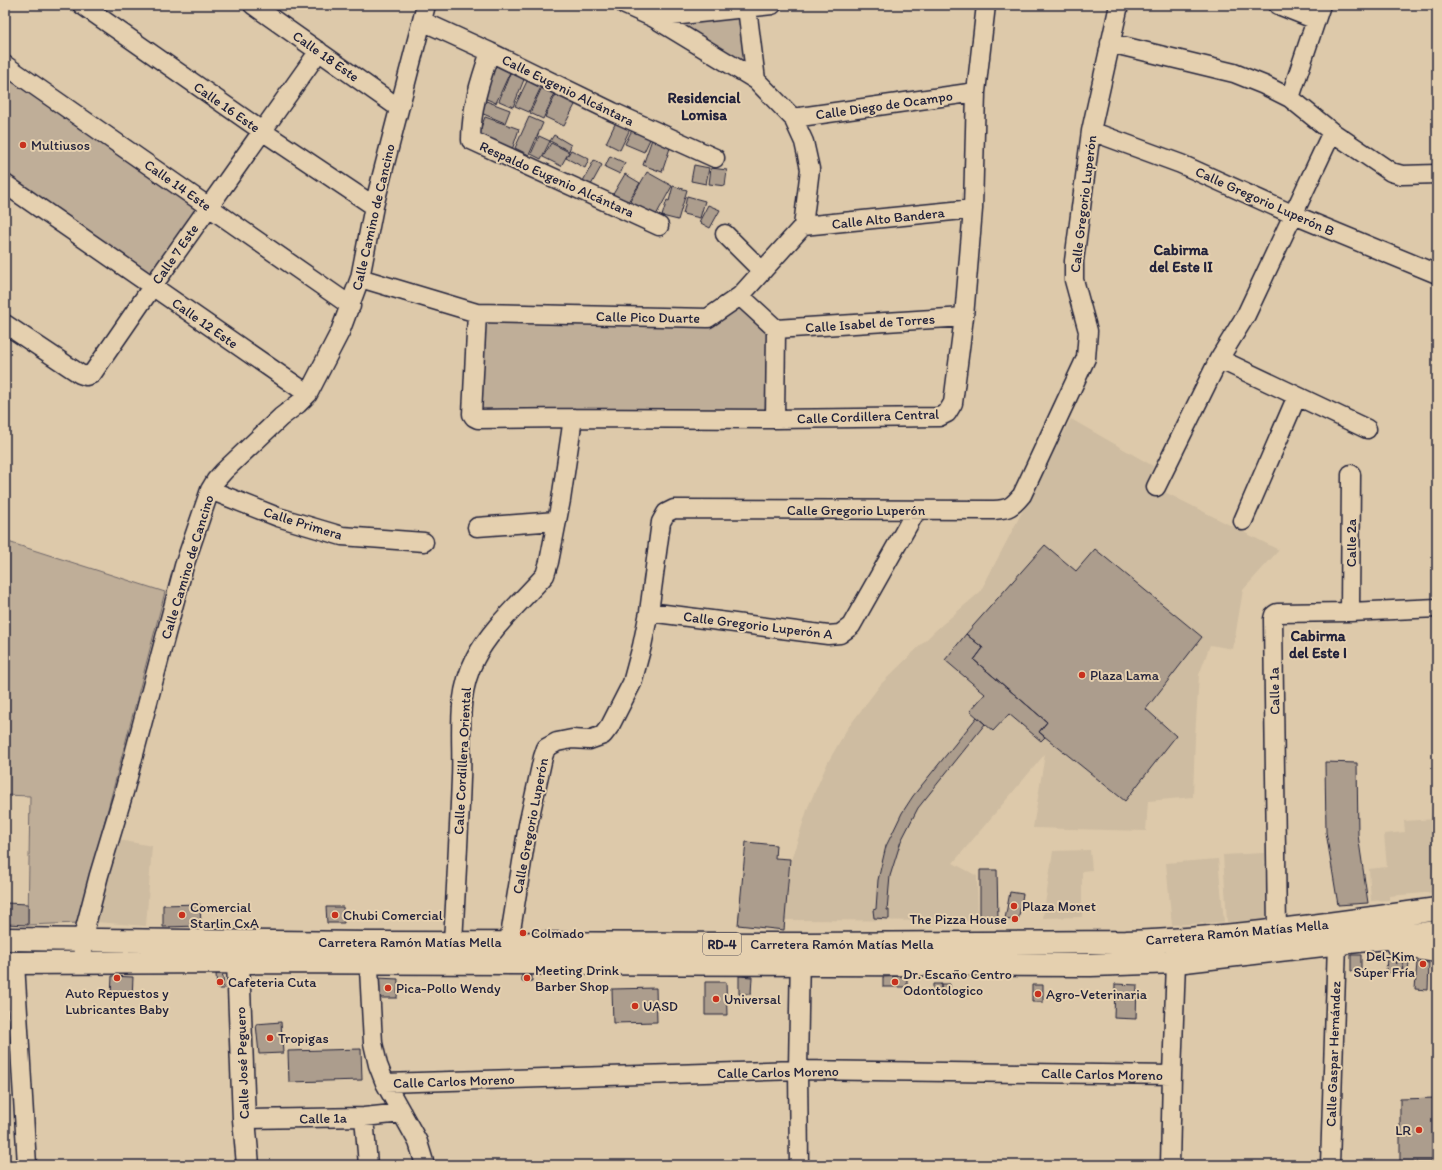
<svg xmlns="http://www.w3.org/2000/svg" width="1442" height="1170" viewBox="0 0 1442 1170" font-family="Itim,sans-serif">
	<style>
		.built { fill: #cebca1 }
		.green { fill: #bfae98; stroke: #70686a }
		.building { fill: #ac9d8d; stroke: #22223b }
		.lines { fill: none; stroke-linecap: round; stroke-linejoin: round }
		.minor-casing { stroke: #22223b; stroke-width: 21 }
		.major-casing { stroke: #22223b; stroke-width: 25 }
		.minor { stroke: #e5d0af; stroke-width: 18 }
		.major { stroke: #e5d0af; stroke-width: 22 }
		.poi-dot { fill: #c8321e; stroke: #e5d0af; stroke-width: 1.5 }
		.labels { text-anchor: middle; stroke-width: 4; stroke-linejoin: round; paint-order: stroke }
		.shield { fill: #e5d0af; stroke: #5c565e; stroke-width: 1 }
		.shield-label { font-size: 13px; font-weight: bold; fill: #22223b }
		.street-label { font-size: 14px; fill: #22223b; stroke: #e5d0af }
		.poi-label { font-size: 14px; fill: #22223b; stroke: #e5d0af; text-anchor: start }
		.neighbourhood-label { font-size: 15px; font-weight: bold; fill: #22223b; stroke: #e5d0af }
	</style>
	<rect width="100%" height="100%" fill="#ddc9aa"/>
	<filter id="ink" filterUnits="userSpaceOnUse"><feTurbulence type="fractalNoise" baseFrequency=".025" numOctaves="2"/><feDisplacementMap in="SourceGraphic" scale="8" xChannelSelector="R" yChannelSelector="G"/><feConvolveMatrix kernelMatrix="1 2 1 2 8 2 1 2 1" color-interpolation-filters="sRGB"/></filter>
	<g filter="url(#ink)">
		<path class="built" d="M1071,419L1153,466L1147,483L1279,550L1243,590L1233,649L1210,645L1199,675L1195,737L1193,797L1148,801L1146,831L1033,828L1045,754L953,863L977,876L978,921L785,920L791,861L808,807L828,762L847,729L881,684L936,630L980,592Z
			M1437,819V892L1389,896V900L1371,901L1369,869L1387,867L1384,834L1405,832L1404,821Z
			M119,840L152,846L146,926L96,922Z
			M1090,850L1092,870L1082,871V917L1043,918L1053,851Z
			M1264,853L1268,920L1227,922L1223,855Z
			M1218,859L1224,922L1172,925L1166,863Z"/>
		<path class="green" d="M746,15L752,73L664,21Z
			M5,70L202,209L152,279L5,178Z
			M740,307L767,327L765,412L481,415L482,321L691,326Z
			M5,541L165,592L78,923L28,925L30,796L5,795Z"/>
		<path class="building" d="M497,64L511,70L496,103L482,97Z
			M511,71L525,77L513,107L499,101Z
			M528,79L542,85L529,112L515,106Z
			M543,85L556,91L543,119L530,113Z
			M557,92L577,101L564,126L545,117Z
			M486,101L510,110L505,123L481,113Z
			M485,117L519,129L512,150L477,138Z
			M529,117L543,123L529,155L515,148Z
			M616,122L630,129L620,150L606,143Z
			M633,128L651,137L644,152L625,144Z
			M554,135L571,145L569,151L550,141Z
			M539,136L550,141L541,159L531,154Z
			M652,139L671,145L662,172L643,165Z
			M551,143L569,152L561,166L543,157Z
			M571,150L589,159L585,168L566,158Z
			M610,156L625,163L620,174L605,167Z
			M594,160L602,165L591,185L583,181Z
			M694,165L709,168L706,184L691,181Z
			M711,168L727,170L725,186L709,184Z
			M647,172L672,186L655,217L629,203Z
			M625,174L640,183L626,205L612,196Z
			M673,186L687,190L678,220L662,216L667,200L669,201Z
			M687,196L705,201L700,218L683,214Z
			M708,205L720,210L710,228L699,222Z
			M1045,545L1076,571L1095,549L1202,637L1146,709L1176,736L1125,801L1039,732L1047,722L974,660L983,648L966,634Z
			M966,634L983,648L974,660L1047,722L1039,732L1045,737L1041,741L1009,714L993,731L970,711L985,694L945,660Z
			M977,717L985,724L918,808L901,841L890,876L887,910H889V919L874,918L873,910L876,909L878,880L886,846L890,838L902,813L913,796Z
			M1325,762L1357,763L1358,835L1368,903L1338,905L1326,832Z
			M746,842L776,845L775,858L790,859L784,930L738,925Z
			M980,870H997L998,920H980Z
			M1010,892L1023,894L1018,921L1005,919Z
			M5,903L28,904V925L5,924Z
			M200,904L201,926L163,927V905Z
			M326,907H343L344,923H327Z
			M1351,955H1361V971H1351Z
			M1387,957L1397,958L1396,973L1386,972Z
			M1397,958H1404L1402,974L1396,973Z
			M1403,960L1409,961L1408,974H1402Z
			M1417,962L1429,963L1428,990L1415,989Z
			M216,974H221L223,976L224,989H217Z
			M522,975H532V981L522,982Z
			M112,976L133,977L132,998L111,997Z
			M739,976L752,977L751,994H739Z
			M907,976V987H883V977Z
			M378,978L398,979L397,998H378Z
			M705,982H726L727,1015H705Z
			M933,984H941V995H933Z
			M941,984H950V996L941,995Z
			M1115,984L1137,985L1136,1019L1114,1018Z
			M1032,985H1043V1002H1032Z
			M656,988L657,1022L613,1023L612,989Z
			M281,1022L283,1053L259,1054L256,1024Z
			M361,1049L362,1080L289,1082L288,1051Z
			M1437,1098V1162H1400V1099Z"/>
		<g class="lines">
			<defs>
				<path id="minor" d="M82,5L262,131L374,206
					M253,5L399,108
					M1278,5L1316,20
					M747,8L756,80
					M654,18L772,5
					M422,21L490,52L613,112L715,158
					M1110,43L1234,73L1264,85L1290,98L1332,132L1391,172L1402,175L1437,174
					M490,52C480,81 471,109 471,140L659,226
					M5,65L351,306
					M1290,98L1321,5
					M793,118L976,92
					M1091,131L1181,164L1294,215L1437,274
					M5,184L308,394
					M803,226L973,209
					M725,234L762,271
					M360,278L477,313L708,318L740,296L803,226L810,169L804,142L793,118L756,80L654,18L625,5
					M740,296L776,329L775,419
					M477,313L472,414L474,417L478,419L573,418L775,419L939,417L947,413L953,403L964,317L973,209L976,92L986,5
					M5,324L80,374L86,376L92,374L152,287L319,51
					M776,329L964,317
					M1219,359L1367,429
					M1156,487L1219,359L1246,315L1332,132
					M210,490L278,517L342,536L424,542
					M1243,521L1297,396
					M477,527L556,521
					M649,612L828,635L840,634L851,626L916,511
					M1350,612L1351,474
					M1277,931L1273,619L1274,615L1277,613L1350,612L1437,608
					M453,942C456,888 459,833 461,778C463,736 455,698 475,659C490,629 522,601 545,575L549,562L561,500L573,418
					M509,942L528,825L543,757L546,748L557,742L572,739L589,740L603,735L610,726L632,683L642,646L649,612L661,522L666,513L674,509L994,510C1009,509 1012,507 1022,495L1086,358L1088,331L1074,280V261L1091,131L1119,5
					M368,950L373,1043L378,1065L385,1083L418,1142L425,1165
					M83,953L82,940L99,875L124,792L184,566L210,490L216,480L224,471L281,417L298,404L308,394L340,332L360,278L374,206L426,5
					M15,963L27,1165
					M385,1083L798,1070L1172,1075
					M364,1117L368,1165
					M244,1119L364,1117L402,1113
					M799,1165L798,1070L800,951
					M1170,1165L1172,1075L1176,962L1175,949
					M1330,1165L1337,943"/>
				<path id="major" d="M5,939L368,943L801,944L1126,942C1230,939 1334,923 1437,909
					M1397,945L1437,951
					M238,962L244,1119L248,1165
					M5,963L238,962L1091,965L1176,962L1437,932"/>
			</defs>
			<use href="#minor" class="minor-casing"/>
			<use href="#major" class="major-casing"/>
			<use href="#minor" class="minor"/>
			<use href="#major" class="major"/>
		</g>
	</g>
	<g class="poi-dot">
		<circle cx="23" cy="145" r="4"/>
		<circle cx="1082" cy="675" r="4"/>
		<circle cx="1014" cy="906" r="4"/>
		<circle cx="182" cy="915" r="4"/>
		<circle cx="335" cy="915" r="4"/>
		<circle cx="1015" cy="919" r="4"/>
		<circle cx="523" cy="933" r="4"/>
		<circle cx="1423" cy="964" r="4"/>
		<circle cx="117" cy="978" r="4"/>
		<circle cx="527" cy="978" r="4"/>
		<circle cx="220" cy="982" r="4"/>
		<circle cx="895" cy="982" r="4"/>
		<circle cx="388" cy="988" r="4"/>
		<circle cx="1038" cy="994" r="4"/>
		<circle cx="716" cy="999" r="4"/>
		<circle cx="635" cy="1006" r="4"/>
		<circle cx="270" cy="1038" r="4"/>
		<circle cx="1419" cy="1130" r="4"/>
	</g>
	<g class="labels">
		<rect class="shield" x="703" y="933" width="38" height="22" rx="3"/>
		<g class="shield-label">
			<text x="722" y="949">RD-4</text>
		</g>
		<g class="street-label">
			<text transform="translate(326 56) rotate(35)" y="5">Calle 18 Este</text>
			<text transform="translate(568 90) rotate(26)" y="5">Calle Eugenio Alcántara</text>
			<text transform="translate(884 105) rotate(-8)" y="5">Calle Diego de Ocampo</text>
			<text transform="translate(227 107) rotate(35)" y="5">Calle 16 Este</text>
			<text transform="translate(557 179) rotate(24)" y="5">Respaldo Eugenio Alcántara</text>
			<text transform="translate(178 185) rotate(35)" y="5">Calle 14 Este</text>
			<text transform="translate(1265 201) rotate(24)" y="5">Calle Gregorio Luperón B</text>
			<text transform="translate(1083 204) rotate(-83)" y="5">Calle Gregorio Luperón</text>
			<text transform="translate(373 217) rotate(-77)" y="5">Calle Camino de Cancino</text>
			<text transform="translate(888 218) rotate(-6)" y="5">Calle Alto Bandera</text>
			<text transform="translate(175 254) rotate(-55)" y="5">Calle 7 Este</text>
			<text transform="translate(648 317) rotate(1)" y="5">Calle Pico Duarte</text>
			<text transform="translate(205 323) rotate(35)" y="5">Calle 12 Este</text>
			<text transform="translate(870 323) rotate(-4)" y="5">Calle Isabel de Torres</text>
			<text transform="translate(868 416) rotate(-2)" y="5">Calle Cordillera Central</text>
			<text x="856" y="515">Calle Gregorio Luperón</text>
			<text transform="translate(303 523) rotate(17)" y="5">Calle Primera</text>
			<text transform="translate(1351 543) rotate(-90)" y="5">Calle 2a</text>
			<text transform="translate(187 567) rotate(-73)" y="5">Calle Camino de Cancino</text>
			<text transform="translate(758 625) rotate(7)" y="5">Calle Gregorio Luperón A</text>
			<text transform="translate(1274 691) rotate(-91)" y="5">Calle 1a</text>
			<text transform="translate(462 761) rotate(-87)" y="5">Calle Cordillera Oriental</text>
			<text transform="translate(530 826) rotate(-79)" y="5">Calle Gregorio Luperón</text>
			<text transform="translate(1237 932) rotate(-5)" y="5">Carretera Ramón Matías Mella</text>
			<text x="410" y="947">Carretera Ramón Matías Mella</text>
			<text x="842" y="949">Carretera Ramón Matías Mella</text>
			<text transform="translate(1333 1054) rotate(-88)" y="5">Calle Gaspar Hernández</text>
			<text transform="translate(242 1063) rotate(-92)" y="5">Calle José Peguero</text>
			<text transform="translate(778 1072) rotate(-1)" y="5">Calle Carlos Moreno</text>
			<text transform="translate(1102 1074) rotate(1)" y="5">Calle Carlos Moreno</text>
			<text transform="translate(454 1081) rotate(-2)" y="5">Calle Carlos Moreno</text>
			<text transform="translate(323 1118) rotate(-1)" y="5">Calle 1a</text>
		</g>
		<g class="poi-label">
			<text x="31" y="150">Multiusos</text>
			<text x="1090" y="680">Plaza Lama</text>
			<text x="1022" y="911">Plaza Monet</text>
			<text x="190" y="912">Comercial<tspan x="190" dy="16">Starlin CxA</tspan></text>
			<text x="343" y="920">Chubi Comercial</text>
			<text x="1007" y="924" text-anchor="end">The Pizza House</text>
			<text x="531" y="938">Colmado</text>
			<text x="1415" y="961" text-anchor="end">Del-Kim<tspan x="1415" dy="16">Súper Fría</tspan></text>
			<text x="535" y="975">Meeting Drink<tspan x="535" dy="16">Barber Shop</tspan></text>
			<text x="903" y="979">Dr. Escaño Centro<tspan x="903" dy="16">Odontologico</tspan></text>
			<text x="228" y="987">Cafeteria Cuta</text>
			<text x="396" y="993">Pica-Pollo Wendy</text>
			<text x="117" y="998" text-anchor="middle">Auto Repuestos y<tspan x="117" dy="16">Lubricantes Baby</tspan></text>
			<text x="1046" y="999">Agro-Veterinaria</text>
			<text x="724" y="1004">Universal</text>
			<text x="643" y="1011">UASD</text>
			<text x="278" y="1043">Tropigas</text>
			<text x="1411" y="1135" text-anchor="end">LR</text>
		</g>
		<g class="neighbourhood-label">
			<text x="704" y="103">Residencial<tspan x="704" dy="17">Lomisa</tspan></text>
			<text x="1181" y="255">Cabirma<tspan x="1181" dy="17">del Este II</tspan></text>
			<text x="1318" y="641">Cabirma<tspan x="1318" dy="17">del Este I</tspan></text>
		</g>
	</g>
	<rect width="1442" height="1170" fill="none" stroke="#e5d0af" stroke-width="20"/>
	<rect x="10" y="10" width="1422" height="1150" fill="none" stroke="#22223b" stroke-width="1.5" filter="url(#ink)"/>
</svg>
